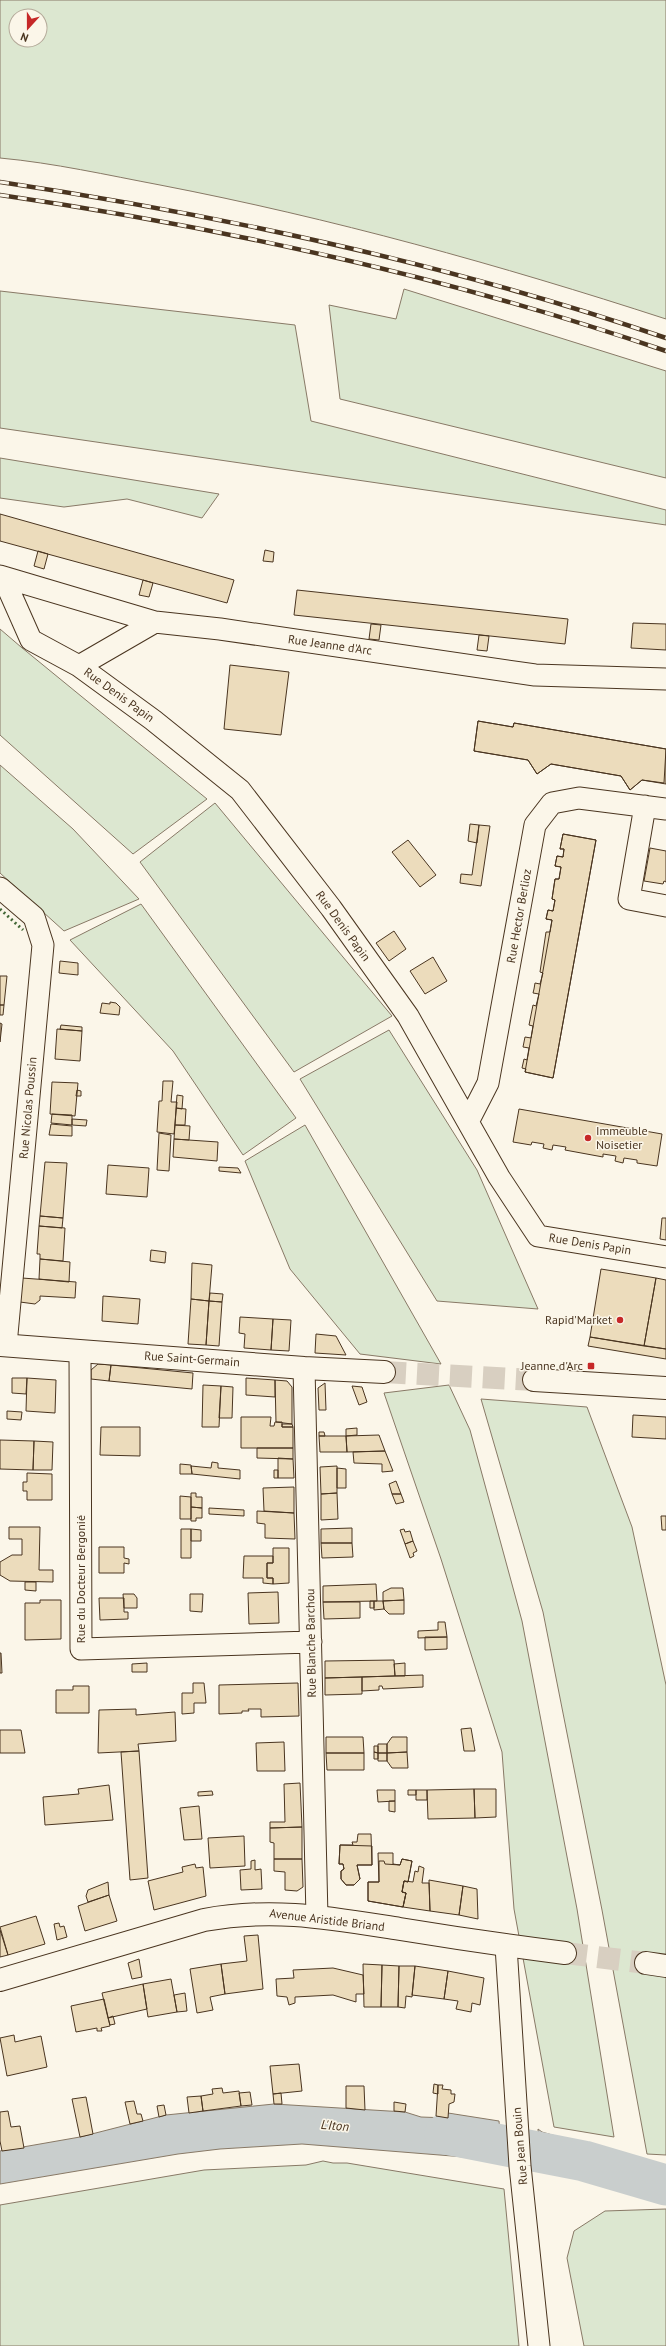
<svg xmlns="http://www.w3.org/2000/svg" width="666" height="2346" viewBox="0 0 666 2346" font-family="'PT Sans',sans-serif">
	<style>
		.green { fill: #dce7d0; stroke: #887966; fill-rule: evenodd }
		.water { fill: #c9cecd; stroke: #887966 }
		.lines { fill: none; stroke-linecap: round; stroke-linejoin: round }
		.river { stroke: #c9cecd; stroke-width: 41 }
		.building { fill: #ecdcbc; stroke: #4a3520 }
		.secondary-tunnel { stroke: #d8cfc1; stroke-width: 22; stroke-dasharray: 22 11; stroke-linecap: butt }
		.street-casing { stroke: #4a3520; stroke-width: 23 }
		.secondary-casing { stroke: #4a3520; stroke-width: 24 }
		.street { stroke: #fbf6e9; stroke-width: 21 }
		.secondary { stroke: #fbf6e9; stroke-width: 22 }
		.rail-casing { stroke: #4a3520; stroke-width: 4.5 }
		.rail { stroke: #fbf6e9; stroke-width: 3; stroke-dasharray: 9; stroke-linecap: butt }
		.hedge { stroke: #436837; stroke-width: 3; stroke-dasharray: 2 3; stroke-linecap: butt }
		.poi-dot { fill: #c62828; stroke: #fbf6e9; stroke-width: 1.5 }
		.labels { text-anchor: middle; stroke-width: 3; stroke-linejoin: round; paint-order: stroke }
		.street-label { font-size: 12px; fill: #4a3520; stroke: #fbf6e9 }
		.poi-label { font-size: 12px; fill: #4a3520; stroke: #fbf6e9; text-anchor: end }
		.water-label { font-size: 13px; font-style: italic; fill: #4a3520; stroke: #fbf6e9 }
	</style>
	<rect width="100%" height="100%" fill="#fbf6e9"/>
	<path class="green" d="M0,0H666V319C500,265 331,218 160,185C107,175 54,163 0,158ZM16,16H40V40H16Z
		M404,289L666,371V478L340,399L329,305L396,319Z
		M0,291L295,325L311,421L666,510V525L0,428Z
		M0,458L219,494L202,518L127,499L64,507L0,498Z
		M0,629L21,647L207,799L133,854L0,735Z
		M0,765L73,829L139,899L64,931L0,873Z
		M215,803L392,1016L294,1072L140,862Z
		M141,904L296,1118L243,1155L173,1051L70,940Z
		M389,1030L477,1170L538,1309L437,1301L300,1079Z
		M305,1125L441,1364L360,1354L290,1269L245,1161Z
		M449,1385L470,1430L522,1621L577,1909L614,2137L554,2127L514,1909L502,1752L441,1559L384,1393Z
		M481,1399L587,1407L632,1527L666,1685V2155L647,2154L602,1910L543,1612Z
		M323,2161L333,2163H347L504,2189L519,2346H0V2205L204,2170L306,2165Z
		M666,2209V2346H584L567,2258L574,2231L605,2211Z"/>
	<path class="water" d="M274,2104L405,2112L421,2117L448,2118V2113L499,2121L502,2160L302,2144L220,2149L178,2154L0,2184V2151L80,2137L166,2115Z
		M538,2129L542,2132L600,2149V2185L540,2166Z
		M622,2155L666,2171V2201L623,2190Z"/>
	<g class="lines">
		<path class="river" d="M445,2134L584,2161L666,2185"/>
	</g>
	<path class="building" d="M0,514L234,580L227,603L0,541Z
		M265,550L274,552L273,562L263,561Z
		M38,551L48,554L44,569L34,566Z
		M143,580L153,583L149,597L139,595Z
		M297,590L568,619L565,644L294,615Z
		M633,623L666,624V650L631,648Z
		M371,624L381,625L379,640L369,639Z
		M479,635L489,636L487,651L477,650Z
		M230,665L289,672L281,735L224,729Z
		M478,721L513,727L514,723L666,749V784L642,780L630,790L621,776L551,764L537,774L528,760L474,751Z
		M478,721L513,727L514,723L666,749L664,783L642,780L630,790L621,776L551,764L537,774L528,760L474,751Z
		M470,824L479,825L477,843L468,841Z
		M479,825L490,826L481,886L460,883L461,874L472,875Z
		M563,834L596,840L553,1078L525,1072L526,1069L522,1068L524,1059L527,1060L529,1048L523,1047L525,1037L531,1038L533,1026L529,1025L533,1005L536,1006L539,994L533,993L534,989L535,983L540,984L543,973L540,972L546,932H550L552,920L546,919L548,910L553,911L555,900L552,899L555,879H559L561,867L555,866L557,856L563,857L564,849H560Z
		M563,834L596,840L553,1078L525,1072L552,920L546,919L548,910L553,911L555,900L552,899L555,879H559L561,867L555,866L557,856L563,857L564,849H560Z
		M408,840L436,875L420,887L392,852Z
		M650,848L666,851V882L664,881L663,884L644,881Z
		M394,931L406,949L389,961L376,943Z
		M433,957L447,981L425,994L410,971Z
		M60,961L78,963V975L59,973Z
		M0,976H7L4,1005H0Z
		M110,1002L116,1003L120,1007L119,1015L100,1013L102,1003L110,1004Z
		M0,1005H4L3,1015H0Z
		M0,1023L2,1024L0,1042Z
		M61,1025L82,1027V1031L60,1029Z
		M57,1029L82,1031L80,1061L55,1059Z
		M163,1081H173L171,1102H177L174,1134L157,1132L159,1101H162Z
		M52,1082L78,1083L75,1116L50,1114Z
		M77,1090L81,1091V1096H76Z
		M177,1095L183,1096L182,1109L176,1108Z
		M176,1108L186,1109L185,1125H175Z
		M519,1109L662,1134L657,1166L637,1163V1160L624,1158L623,1163L615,1161L616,1156L603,1154V1157L565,1150L566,1147L553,1145L552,1150L543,1148L544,1144L532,1142L531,1145L513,1142Z
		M52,1114L72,1115V1125L51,1123Z
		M72,1119L87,1120L86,1126L72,1125Z
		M51,1124L72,1126V1136L49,1135Z
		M175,1125L190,1126L189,1140L174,1139Z
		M159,1133L171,1135L169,1171L157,1170Z
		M174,1139L218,1142L217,1161L173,1157Z
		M45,1162L67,1163L63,1218L40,1216Z
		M108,1165L149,1168L147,1197L106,1194Z
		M219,1167L238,1168L241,1173L219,1171Z
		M40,1216L63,1218L62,1228L39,1226Z
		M662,1218H666V1240L660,1239Z
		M39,1226L65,1228L63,1261L40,1259V1254H37Z
		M151,1250L166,1252L165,1263L150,1261Z
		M40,1259L70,1262L69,1282L39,1279Z
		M192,1263L212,1265L209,1301L191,1299Z
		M601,1269L656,1278L644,1346L590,1337Z
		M22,1278L76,1282L75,1298L40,1296V1300L35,1304L20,1302Z
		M656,1278L666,1280V1349L644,1346Z
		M210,1293L223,1294L222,1302L209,1301Z
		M103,1296L140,1299L138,1324L102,1321Z
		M191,1299L209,1301L206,1345L188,1344Z
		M209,1301L222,1302L219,1346L206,1345Z
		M240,1317L273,1319L271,1350L244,1348L245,1334L239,1333Z
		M273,1319L291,1320L289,1351L271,1350Z
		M316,1334L336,1336L346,1355L315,1353Z
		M590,1337L666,1349V1359L588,1346Z
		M98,1364L111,1365L109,1381L91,1379V1370Z
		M111,1365L193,1373L192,1389L109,1381Z
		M12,1378H27L26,1394L12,1393Z
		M27,1378L56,1380L55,1413L26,1411Z
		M246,1378L275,1380V1397L246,1395Z
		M275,1380L287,1381L292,1387V1424L276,1422Z
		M325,1383L326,1410H319L318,1388Z
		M203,1385L221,1386L219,1427H202Z
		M221,1386L233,1387L232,1418H219Z
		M352,1386L362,1387L367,1402L359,1405Z
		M7,1411L22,1412L21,1420L7,1419Z
		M633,1415L666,1417V1439L632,1437Z
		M241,1417H271L270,1426H274L275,1422H282V1427H293V1448H241Z
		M282,1424H292L293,1427H282Z
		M101,1427H140V1456L100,1455Z
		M357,1428V1435L346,1436V1429Z
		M319,1432H324L325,1436H319Z
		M379,1435L385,1451L347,1452L346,1436Z
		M319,1436H346L347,1452H320Z
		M0,1440L34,1441L33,1470L0,1469Z
		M34,1441L53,1442L52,1470H33Z
		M257,1448H293V1459L257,1458Z
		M385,1451L393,1471L382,1472V1464L354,1463L353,1452Z
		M278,1458L293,1459L294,1478H278Z
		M212,1462L218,1463V1468L240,1470V1479L192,1474L191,1466L211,1468Z
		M180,1464L191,1465L192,1474H180Z
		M337,1466V1493L321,1494L320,1467Z
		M337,1468L346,1469V1488H337Z
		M274,1470H278V1478H274Z
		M27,1473L52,1474V1500H27V1491H23V1482H27Z
		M396,1481L401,1494H392L389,1484Z
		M294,1487V1513L264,1511L263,1488Z
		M191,1493H196V1497H202V1508L191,1507Z
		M337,1493L338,1519L321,1520V1494Z
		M392,1494H401L404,1502L396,1504Z
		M180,1496L191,1497V1519H180Z
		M191,1507L202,1508V1518H196V1521H191Z
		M209,1508L244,1510V1516L209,1514Z
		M257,1511L294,1513L295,1539L265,1538V1524L257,1523Z
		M661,1516H666V1530H662Z
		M9,1527H40L39,1570H53V1582L10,1581L0,1575V1562L12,1555H22V1539H9Z
		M352,1528V1543H321V1529Z
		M181,1529H191V1558H181Z
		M191,1529L201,1530V1541H191Z
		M404,1529L405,1532L410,1531L413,1541L405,1544L400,1530Z
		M413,1541L417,1551L413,1553L414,1556L410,1558L405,1544Z
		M321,1543H352L353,1557L322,1558Z
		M99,1547H124V1558L129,1559V1564L124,1563V1573H99Z
		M273,1548H289V1583L273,1584V1578H267V1563H273Z
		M244,1556H273V1563H267V1578H273V1584L263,1583V1578H243Z
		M25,1582H36V1591L25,1590Z
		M376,1584L377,1601L323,1602V1586Z
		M391,1588H403L404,1600L383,1601V1592Z
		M278,1592L279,1623L249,1624L248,1593Z
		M123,1594H134L137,1598V1608H124Z
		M190,1594H203L202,1612L190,1611Z
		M99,1598H124V1612H128V1619L100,1620Z
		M40,1600H61V1639L25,1640V1603H40Z
		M404,1600V1614H389L384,1609L383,1601Z
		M370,1601H374V1608H370Z
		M374,1601H383L384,1609L374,1610Z
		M323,1602H360V1618L324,1619Z
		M438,1622H445L447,1637L418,1638V1631L438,1630Z
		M425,1637H447V1649L425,1650Z
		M0,1653H1L2,1673H0Z
		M394,1660L395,1676L325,1678V1661Z
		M147,1663V1672H132V1664Z
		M405,1663V1676H395L394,1664Z
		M423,1675V1687L383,1689L382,1686H379V1690L362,1691V1677Z
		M362,1677V1694L325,1695V1678Z
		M193,1683H204L206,1703H194V1713L182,1714V1693H193Z
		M298,1683L299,1716L261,1717V1709H248L249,1711H242V1713L219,1714V1685Z
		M73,1686H89V1713H56V1690H73Z
		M136,1709V1715L175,1712L176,1741L138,1744L139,1751L98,1753L99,1710Z
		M471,1728L475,1751H464L461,1729Z
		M0,1730H21L25,1753H0Z
		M326,1737H363L364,1753H326Z
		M392,1737H407V1752L387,1753V1744Z
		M284,1742L285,1771H257L256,1743Z
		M378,1744H387V1753H378Z
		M374,1746H378V1753L374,1752Z
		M139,1751L148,1878L130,1880L121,1752Z
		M374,1752L378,1753V1759H374Z
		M407,1752L408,1768H392L387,1761V1753Z
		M326,1753H364V1770H327Z
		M378,1753H387V1761H378Z
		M300,1783L302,1827L270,1828V1822H285L284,1784Z
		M109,1785L113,1820L45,1825L43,1797L79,1794L78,1789Z
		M474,1789L475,1818L428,1819L427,1790Z
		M474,1789H496V1817L475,1818Z
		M377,1790H395V1801L378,1802Z
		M408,1790H416V1795H408Z
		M416,1790H427V1800H416Z
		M212,1791L213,1795L198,1796V1792Z
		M389,1801H395V1812L389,1811Z
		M199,1806L202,1839L184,1840L180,1808Z
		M302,1827V1859H274V1843L270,1842V1828Z
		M358,1834H371L372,1865H357L360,1879L354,1885H346L341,1879V1871L344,1869L343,1864H339L340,1845H353L352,1842H357Z
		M244,1836L245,1866L210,1868L208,1838Z
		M340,1845L372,1846V1865H357L360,1879L354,1885H346L341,1879V1871L344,1869L343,1864H339Z
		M378,1853H393V1864L400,1865L402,1859L412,1861L408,1882L404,1881L402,1892L406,1893L403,1907L368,1901V1882H379Z
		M274,1859H302L303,1887L297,1891L285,1890V1872L274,1871Z
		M402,1859L412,1861L408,1882L404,1881L402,1892L406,1893L403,1907L368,1901V1882H379V1861H384L385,1864L400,1865Z
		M255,1860V1870L261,1869L262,1889L241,1890L240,1870L251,1869V1861Z
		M195,1864L196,1868L203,1867L206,1896L154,1910L148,1881L183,1872L182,1867Z
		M419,1866L424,1868L422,1883H429L430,1911L403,1907L406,1893L402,1892L404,1881L413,1882L415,1871L418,1872Z
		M429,1880L463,1886L459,1915L430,1911Z
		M108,1882L109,1895L88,1902L86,1896L88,1890Z
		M463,1886L477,1889L478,1919L459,1915Z
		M109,1895L117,1921L85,1931L78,1906Z
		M36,1916L45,1944L8,1955L0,1927Z
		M59,1923L60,1927L64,1926L67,1937L57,1940L54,1924Z
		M0,1930L8,1955L0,1957Z
		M258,1935L263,1989L225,1994L221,1964L247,1961L244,1936Z
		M139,1959L142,1977L132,1979L128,1963Z
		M221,1964L225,1994L210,1997L213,2010L197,2013L190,1969Z
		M363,1964L382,1965L381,2007H364Z
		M382,1965L399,1966L398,2007H381Z
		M399,1966H415L412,1997L406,1996L405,2008L398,2007Z
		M415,1966L448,1971L444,1999L412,1995Z
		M333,1968L363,1975L364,1994H356V2002L333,1995L295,1997V2003L289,2005L287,1997L277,1996L276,1979L294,1978L293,1970Z
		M448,1971L484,1978L480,2005L472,2003L471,2012L456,2009L458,2001L444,1999Z
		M171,1979L177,2012L148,2017L143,1984Z
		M143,1984L147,2009L108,2018L102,1993Z
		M185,1993L187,2011L177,2012L174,1995Z
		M104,1999L110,2026L101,2028L102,2031H97V2028L76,2032L71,2006Z
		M113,2016L115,2024L110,2025L108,2018Z
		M14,2035L15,2042L41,2036L47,2067L7,2076L0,2038Z
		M299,2064L302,2091L273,2094L270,2066Z
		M434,2084L438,2085V2094L433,2093Z
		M438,2085H443L442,2089L451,2090V2094H455L454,2102L449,2104L448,2118L436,2116Z
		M346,2086H364L365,2110L346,2108Z
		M222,2088L223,2093L239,2091L241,2106L203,2111L201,2096L213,2094L212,2089Z
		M250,2092L252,2105L241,2106L239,2093Z
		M281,2093L282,2104H274L273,2094Z
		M201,2096L203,2111L189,2113L187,2097Z
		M86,2097L93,2134L80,2137L72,2099Z
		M134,2101L137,2114H141L143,2121L130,2124L125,2102Z
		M394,2102L406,2104L405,2112L394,2111Z
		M164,2105L166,2115L159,2117L157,2106Z
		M8,2111L11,2127L20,2126L24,2148L2,2151L0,2141V2112Z"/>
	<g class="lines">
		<path class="secondary-tunnel" d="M384,1372L534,1380
			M565,1953L646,1963"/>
		<defs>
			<path id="street" d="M0,576L155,622L220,629L535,675L666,679
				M3,577L31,640L79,666L153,720L240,790L331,908L408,1016L499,1177L538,1236L666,1257
				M79,666L155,622
				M645,806L629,899L666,906
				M0,888L34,917L43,945L6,1345
				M468,1122L488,1083L535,825L552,803L579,798L666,809
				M80,1352L81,1649L311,1642
				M304,1368L317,1917
				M506,1946L520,2166L539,2346"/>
			<path id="secondary" d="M0,1345L304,1368L384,1372
				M534,1380L666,1388
				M646,1963L666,1966
				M0,1980L204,1920C274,1907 330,1918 400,1929C455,1938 510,1946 565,1953"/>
		</defs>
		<use href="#street" class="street-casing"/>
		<use href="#secondary" class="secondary-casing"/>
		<use href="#street" class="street"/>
		<use href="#secondary" class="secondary"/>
		<defs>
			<path id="rail" d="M0,182C226,216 450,264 666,338
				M0,195C226,228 449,277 666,351"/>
		</defs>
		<use href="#rail" class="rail-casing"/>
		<use href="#rail" class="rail"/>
		<path class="hedge" d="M0,909L23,930"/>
	</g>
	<g class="poi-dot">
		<circle cx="588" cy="1138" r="4"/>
		<circle cx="620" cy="1320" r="4"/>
		<rect x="587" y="1362" width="8" height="8" rx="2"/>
	</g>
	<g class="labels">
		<g class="street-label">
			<text transform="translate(330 645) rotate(8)" y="4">Rue Jeanne d'Arc</text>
			<text transform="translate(119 695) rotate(36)" y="4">Rue Denis Papin</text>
			<text transform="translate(519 916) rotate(-80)" y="4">Rue Hector Berlioz</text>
			<text transform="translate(343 926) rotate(54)" y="4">Rue Denis Papin</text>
			<text transform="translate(28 1108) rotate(-85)" y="4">Rue Nicolas Poussin</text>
			<text transform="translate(590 1244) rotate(9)" y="4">Rue Denis Papin</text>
			<text transform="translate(192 1359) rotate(4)" y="4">Rue Saint-Germain</text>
			<text transform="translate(81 1579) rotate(-90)" y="4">Rue du Docteur Bergonié</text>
			<text transform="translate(311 1643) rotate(-91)" y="4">Rue Blanche Barchou</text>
			<text transform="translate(327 1920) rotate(7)" y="4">Avenue Aristide Briand</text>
			<text transform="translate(520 2146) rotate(-95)" y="4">Rue Jean Bouin</text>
		</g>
		<g class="poi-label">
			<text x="596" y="1135" text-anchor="start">Immeuble<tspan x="596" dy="14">Noisetier</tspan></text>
			<text x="612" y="1324">Rapid'Market</text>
			<text x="583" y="1370">Jeanne d'Arc</text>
		</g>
		<g class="water-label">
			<text transform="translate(335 2125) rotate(5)" y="5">L'Iton</text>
		</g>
	</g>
	<g transform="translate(28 28) rotate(201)"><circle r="19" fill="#fbf6e9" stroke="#b4a999"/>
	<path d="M0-3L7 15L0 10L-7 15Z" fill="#c62828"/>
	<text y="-6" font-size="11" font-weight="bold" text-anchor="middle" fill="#4a3520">N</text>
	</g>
</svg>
